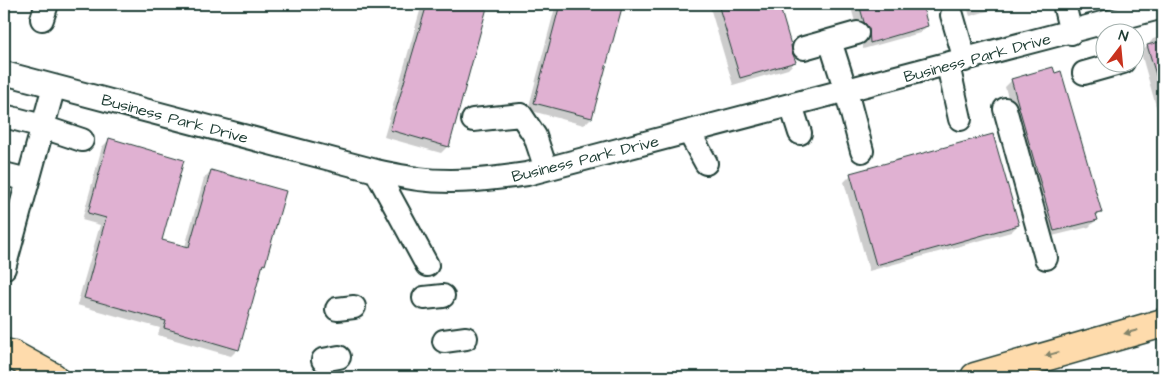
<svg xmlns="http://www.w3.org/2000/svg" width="1167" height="381" viewBox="0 0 1167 381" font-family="'Architects Daughter',sans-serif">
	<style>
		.shadow { fill: #0003 }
		.building { fill: #e0b1d2; stroke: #1f3d34 }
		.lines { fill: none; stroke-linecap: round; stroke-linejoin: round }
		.minor-casing { stroke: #1f3d34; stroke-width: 26 }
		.highway-casing { stroke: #1f3d34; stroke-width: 31 }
		.minor { stroke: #fff; stroke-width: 22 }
		.highway { stroke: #fedbac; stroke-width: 28 }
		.oneway { fill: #83846a }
		.labels { text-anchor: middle; stroke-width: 5; stroke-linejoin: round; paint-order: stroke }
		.street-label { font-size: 16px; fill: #1f3d34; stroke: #fff }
	</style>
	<rect width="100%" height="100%" fill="#fff"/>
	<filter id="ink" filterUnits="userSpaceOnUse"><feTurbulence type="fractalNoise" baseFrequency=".02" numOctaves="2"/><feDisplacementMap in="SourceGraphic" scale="10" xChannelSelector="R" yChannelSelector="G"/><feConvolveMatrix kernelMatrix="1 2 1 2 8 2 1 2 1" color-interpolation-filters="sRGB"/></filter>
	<g filter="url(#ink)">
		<path class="shadow" d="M422,4H487L448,146L441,153L384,137Z
			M556,4H621L591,118L584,125L528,110Z
			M709,4H778L795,62L788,69L733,85Z
			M850,4H920L927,26L920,33L863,49V36L857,29Z
			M966,4H1012L970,16Z
			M1163,36V131L1141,53L1153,39Z
			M1012,80L1100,212L1095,217L1096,220L1089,227L1048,237L1005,87Z
			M109,140L160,240L185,247L204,178L211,171L264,264L260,268L238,349L231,356L158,335L160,328L77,305L100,225L82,220L102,147Z
			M851,175L1018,225L1011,232L869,271L844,182Z"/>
		<path class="building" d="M427,4H488L449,147L390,130Z
			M560,4H623L592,118L534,103Z
			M718,4H779L791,45L792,52L796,62L740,78Z
			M859,4H922L928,26L870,43L869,29L864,22Z
			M1163,41V88H1160L1147,45Z
			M1053,67L1055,73L1061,71L1102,213L1096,214L1098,220L1054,231L1011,79Z
			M993,134L1019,225L876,265L850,173Z
			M109,138L184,160L162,240L189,247L211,170L286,191L265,265L263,264L239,350L164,328L166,321L84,298L106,218L88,213Z"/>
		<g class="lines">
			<defs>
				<path id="minor" d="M1064,4L1071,33
					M952,15L965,60
					M42,19L47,4
					M830,41L846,91L862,151
					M804,48L857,33
					M948,65L960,119
					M4,73L376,171C390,174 404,177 418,179C455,184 491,179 527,174L1163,7
					M1084,73L1123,62
					M791,105L800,133
					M1005,109L1046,258
					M4,116L31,123L82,140
					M473,120L521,115L535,136L546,169
					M689,132L706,163
					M376,171L427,265
					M4,174L16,177
					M4,268L54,86
					M424,298L443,296
					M337,309L354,307
					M444,341L466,338
					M323,360L339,357"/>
				<path id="highway" d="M4,353L13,355L53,377
					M975,377L1163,323"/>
			</defs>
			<use href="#minor" class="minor-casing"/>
			<use href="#highway" class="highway-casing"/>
			<use href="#minor" class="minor"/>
			<use href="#highway" class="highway"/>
		</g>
		<defs><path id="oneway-solid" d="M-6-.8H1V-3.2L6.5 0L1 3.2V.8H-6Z" transform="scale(1.25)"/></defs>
		<g class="oneway">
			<use href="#oneway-solid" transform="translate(1131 332) rotate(165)"/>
			<use href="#oneway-solid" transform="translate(1052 354) rotate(164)"/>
		</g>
	</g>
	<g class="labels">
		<g class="street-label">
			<text transform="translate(977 57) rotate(-15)" y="6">Business Park Drive</text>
			<text transform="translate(175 118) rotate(15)" y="6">Business Park Drive</text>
			<text transform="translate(585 158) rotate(-14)" y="6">Business Park Drive</text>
		</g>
	</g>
	<rect width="1167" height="381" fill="none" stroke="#fff" stroke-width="20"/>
	<rect x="10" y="10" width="1147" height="361" fill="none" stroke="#1f3d34" stroke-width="2" filter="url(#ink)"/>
	<g transform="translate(1120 48) rotate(16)"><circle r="24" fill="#ffffff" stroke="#a5b1ae"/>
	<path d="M0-4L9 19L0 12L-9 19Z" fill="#c8321e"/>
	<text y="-8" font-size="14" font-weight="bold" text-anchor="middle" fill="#1f3d34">N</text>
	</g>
</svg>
